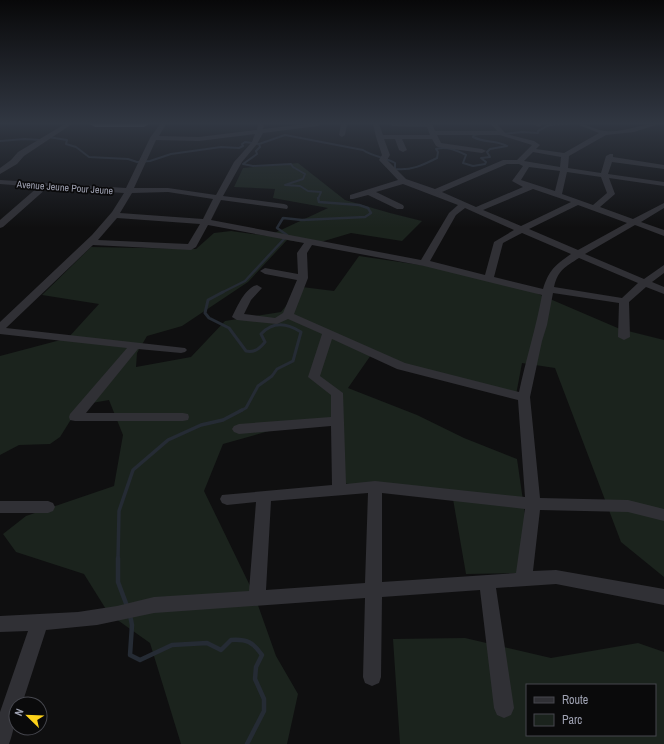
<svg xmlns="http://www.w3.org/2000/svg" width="664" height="744" viewBox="0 0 664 744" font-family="'Archivo Narrow',sans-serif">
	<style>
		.green { fill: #1b231d; fill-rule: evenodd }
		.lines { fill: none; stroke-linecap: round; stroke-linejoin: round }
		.stream-far4 { stroke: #252b34; stroke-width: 2 }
		.stream-far3 { stroke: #252b34; stroke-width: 2.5 }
		.stream-far2 { stroke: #252b34; stroke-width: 3 }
		.stream-far1 { stroke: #252b34; stroke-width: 3.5 }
		.stream { stroke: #252b34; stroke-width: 4.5 }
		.minor { fill: #303035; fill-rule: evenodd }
		.highway { fill: #5b5d67; fill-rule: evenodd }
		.labels { text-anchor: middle; stroke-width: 3.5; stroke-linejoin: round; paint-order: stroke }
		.far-street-label { font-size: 10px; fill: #9fa2b2; stroke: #0a0a0b }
	</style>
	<rect width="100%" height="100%" fill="#0f0f10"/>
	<path class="green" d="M298,163L345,200L390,213L422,221L402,241L351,233L314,244L287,240L248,282L182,326L147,336L137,353L136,367L191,357L225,321L281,312L302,287L334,291L359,256L427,266L529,290L620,329L664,340V577L621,542L555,368L522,363L516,395L371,355L348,388L417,415L464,438L517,459L527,528L518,573L466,574L453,499L335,482L334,419L269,431L223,444L204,491L254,594L276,656L298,694L287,744H181L150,643L109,614L84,574L16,552L3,534L26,516L114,486L123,435L109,400L80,405L60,437L50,444L19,445L0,455V356L68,338L99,304L42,295L91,247L196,249L214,233L231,231L268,236L328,208L273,198L275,189L234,187L243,168Z
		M465,638L551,658L638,643L664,652V744H400L393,639ZM527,685H655V735H527Z"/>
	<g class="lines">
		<path class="stream-far4" d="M503,134L522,132L538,133V131L549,125L567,124
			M48,137L67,140L66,144L76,147L89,157L128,159L137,162L150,161L171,154L221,147L239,148L243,146L242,144L245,142L259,144L285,135L363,150C373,157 385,157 395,163V169C411,171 423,165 437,158L438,152L436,149C447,146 456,150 466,155L463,163L473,166L485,164L486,162L481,158L490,157L487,152L490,149L507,146C496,140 484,143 473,137L474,135L479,134
			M0,141L25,139L41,140
			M259,144L260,147L256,151L257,154L243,164L253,166L291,164L293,167L305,174L303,179L285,185L300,186L308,191L321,192L318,199"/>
		<path class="stream-far3" d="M221,293L245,281L285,238L287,235L277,228L283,218L302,220L365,217L371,213L368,208L359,205L319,202L318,198"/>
		<path class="stream-far2" d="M223,292L208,300L205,313L209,318L229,328L246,351C255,353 260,348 265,342L261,334C273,321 287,323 301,332L293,361L277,369L272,376L258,386L246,408L240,411"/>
		<path class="stream-far1" d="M118,559L119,511L133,470L168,440L201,425L223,420L242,410"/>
		<path class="stream" d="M118,558V582L127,606
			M130,615L132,625L130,655L140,660L172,645L207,643L221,650L231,640C247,639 253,642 262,655L256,667L255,679L264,699V711L247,744"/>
		<path class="minor" d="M65,124H72L24,156L17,164L0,174V168L11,160L18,152Z
			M160,124H166L159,136L199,137L257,130L258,124H264L263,129L306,124H321L318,126L263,133L257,144L242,162L223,196L284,204L287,205L288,207L287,209L221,200L211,220L421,260L449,213L458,205L403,184L376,192L403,205L404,207L403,209H397L368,195L353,199H350V195L398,180L379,160L382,155L376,137L373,124H379L383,135H430L427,127L392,126L389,124H432L435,131H497L491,124H497L506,134L534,141L540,145L536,149L564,153L599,133L579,125L578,124C588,124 595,130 605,131C622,133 640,124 657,124L656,125L634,132L606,135L569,156L568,168L601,173L606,156L610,154H613V157L664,165V169L612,162L608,174L664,182V186L609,178L615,194L600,207L633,219L664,203V208L641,222L664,230V236L635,225L585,254L644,279L664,265V273L652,282L664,287V294L646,287L629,302L630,337L624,340L618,337L619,303L553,293L547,325L542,341L530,397L540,498L628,500L664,509V521L628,512L540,510L533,571L556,570L664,589V605L556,584L496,588L514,708L511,715L504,718L497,715L494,708L480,590L382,597L381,677L379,683L372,686L365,683L363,677L365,598L154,613L97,625L46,630L22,704H16C16,719 14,730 9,744H0V712L28,631L0,632V616L78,612L117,606L154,597L249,591L256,502L227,505L222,503L220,499L222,495L332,485L331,426L239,434L234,432L232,429L234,426L239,424L331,417V395L308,377L322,334L288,319L277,324L237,320L232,317C237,307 245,288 257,285L262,288L251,300L244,314L275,318L283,313L297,280L265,274L260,271L265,268L298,274L297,253L304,243L208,225L196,247L191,250L93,245L6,328L185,348L187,350L185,352L181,353L138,349L86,413H183L188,414L189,417L188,420L183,421H75L70,420L69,417L70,414L127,348L0,334V322L92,235L112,212L124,193L47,188L3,227L0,228V220L38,187L0,184V180L126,188L150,138ZM255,134L252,142L234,162L216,195L168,188H134L156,140L199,141ZM437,135H500L532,145L517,160H503L435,189L406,179L387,160L390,155L384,139H395L399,150L403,152L407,150L402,139H432L436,146L438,147L482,153L486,151L482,149L441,143ZM533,152L561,157L560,167L524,161ZM507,164H519L523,166L512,181L523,187L476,207L442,192ZM529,167L560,171L555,191L521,180ZM567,172L601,177L607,193L593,205L562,194ZM533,189L571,202L521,226L483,210ZM168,192L213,199L203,219L120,213L132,193ZM578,205L627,223L578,250L529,229ZM465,208L514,230L494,242L485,275L430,261L456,215ZM117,218L200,224L188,244L98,240ZM522,233L571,254C555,265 549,270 543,289L494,277L503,243ZM312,245L424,266L542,295C536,328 526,359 519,392L405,363L294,314L308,278L307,253ZM579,258L638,283L622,298L554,287C558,270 565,267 579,258ZM332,339L397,369L518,400L525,497L375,481L346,484L343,393L320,376ZM368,493L365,583L266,590L271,501ZM382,493L525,509L516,573L382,582Z
			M341,124H347L345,135L342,137L339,135Z
			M533,124H541L542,125L539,127Z
			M0,501H48L53,503L55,507L53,511L48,513H0Z"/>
		<path class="highway" d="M90,124H149L144,127H95Z"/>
	</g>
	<linearGradient id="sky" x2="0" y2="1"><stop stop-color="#080809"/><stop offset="0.54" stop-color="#313742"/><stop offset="1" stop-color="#313742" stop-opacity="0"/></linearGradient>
	<rect width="664" height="228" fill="url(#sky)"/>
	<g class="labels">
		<g class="far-street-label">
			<text transform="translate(65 187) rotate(4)" y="4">Avenue Jeune Pour Jeune</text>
		</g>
	</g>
	<rect x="526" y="684" width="130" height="52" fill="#0a0a0b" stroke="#46474e"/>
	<rect x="534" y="697" width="20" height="6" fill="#303035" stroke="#46474e"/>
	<text x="562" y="704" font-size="12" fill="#9fa2b2">Route</text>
	<rect x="534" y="714" width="20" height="12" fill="#1b231d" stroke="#46474e"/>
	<text x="562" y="724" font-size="12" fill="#9fa2b2">Parc</text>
	<g transform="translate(28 716) rotate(293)"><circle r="19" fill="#0a0a0b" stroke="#46474e"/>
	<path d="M0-3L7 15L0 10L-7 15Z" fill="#fdd21a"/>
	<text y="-6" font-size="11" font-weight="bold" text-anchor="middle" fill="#9fa2b2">N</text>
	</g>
</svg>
